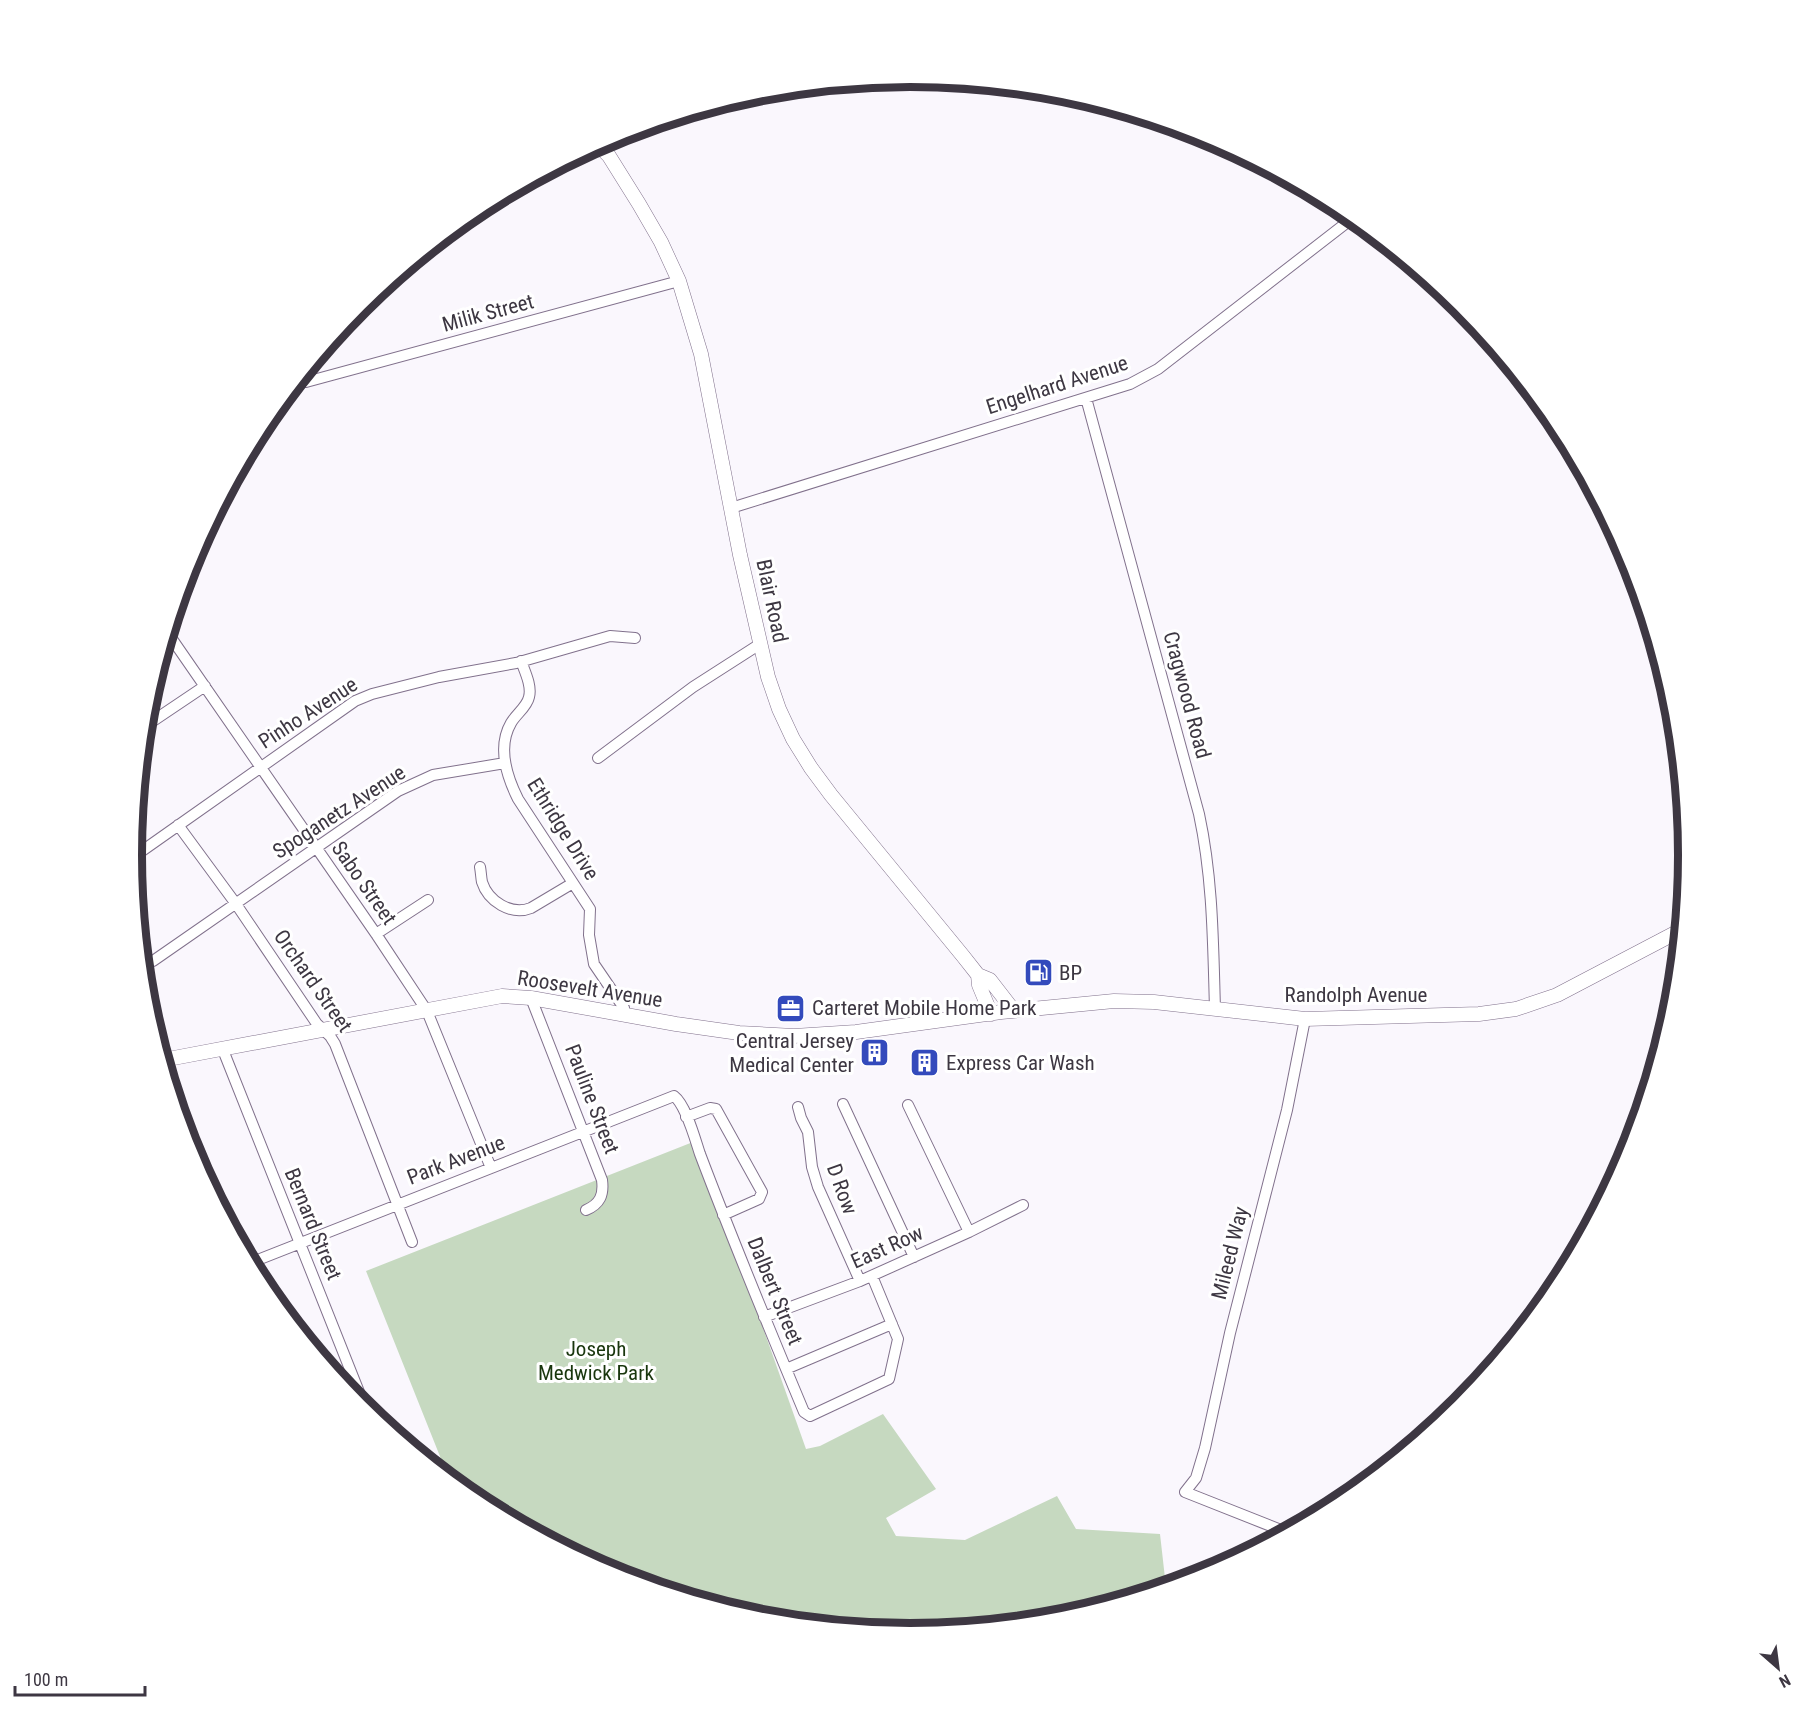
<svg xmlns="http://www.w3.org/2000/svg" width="1820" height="1710" viewBox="0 0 1820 1710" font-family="'Roboto Condensed',sans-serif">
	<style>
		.green { fill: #c6d9c0 }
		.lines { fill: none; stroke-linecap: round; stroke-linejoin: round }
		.street-casing { stroke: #81718c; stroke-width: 12 }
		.secondary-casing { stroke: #81718c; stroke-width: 15 }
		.street { stroke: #fff; stroke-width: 10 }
		.secondary { stroke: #fff; stroke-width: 14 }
		.labels { text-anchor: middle; stroke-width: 6; stroke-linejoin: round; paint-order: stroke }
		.street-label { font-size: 21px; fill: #3d3742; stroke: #fff }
		.poi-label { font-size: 21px; fill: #3d3742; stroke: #fff; text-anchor: start }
		.park-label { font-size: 21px; fill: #19360d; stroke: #fff }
		.rim { fill: none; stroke: #3d3742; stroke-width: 8 }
	</style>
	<rect width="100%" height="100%" fill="#faf7fd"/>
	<path class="green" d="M693,1142L723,1215L806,1449L820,1446L883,1414L936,1489L886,1518L896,1536L965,1540L1057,1496L1076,1529L1160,1534L1166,1587L1062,1619L910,1633L758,1618L612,1574L477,1502L449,1479L366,1271Z"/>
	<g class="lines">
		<defs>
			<path id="street" d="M306,382L679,281
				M1086,398L1199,814C1213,879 1213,943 1215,1009
				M731,508L1130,384L1158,369L1354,217
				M172,639L376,934L427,1011L491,1168
				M521,661C525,672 532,686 529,697C527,707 516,714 511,723C497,747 507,777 518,799L590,909L589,935L594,964L624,1008L623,1015
				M144,727L205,686
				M1675,737L1677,740
				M598,758L693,687L760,644
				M178,825L236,904L317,1024L330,1036L335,1044L412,1242
				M132,858L355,701L372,694L439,677L516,663L610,636L635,638
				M480,867C481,872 481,877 482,882C488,901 511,916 531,908L573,883
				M376,934L428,900
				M153,961L398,791L433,775L505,763
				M531,998L602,1180C604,1195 600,1204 586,1210
				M223,1050L367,1412
				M843,1104L914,1257
				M908,1105L969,1232
				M798,1107L801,1118L808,1132L812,1167L818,1187L860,1281
				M686,1117L710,1108L716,1109L762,1192L759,1199L723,1215
				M250,1263L674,1096C686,1105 695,1139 700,1154C733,1241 768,1326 804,1412L810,1416L889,1379L898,1339L872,1276
				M764,1317L860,1281L969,1232L1023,1205
				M786,1369L892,1324
				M1286,1532L1185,1492L1196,1478L1205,1448L1230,1333L1287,1110L1305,1019"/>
			<path id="secondary" d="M597,144L609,156L639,204L661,242L679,281L701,354L740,555L768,677L779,709L793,739L811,768L831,795L963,956L978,975L990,980L1014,1011
				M978,975L979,985L991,1014
				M163,1060L502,996L531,998L676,1024L739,1033L794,1036L856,1032L1001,1012L1114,1001L1154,1002L1305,1019L1479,1014L1516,1009L1557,995L1681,930"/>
		</defs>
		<use href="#street" class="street-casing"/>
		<use href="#secondary" class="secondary-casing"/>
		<use href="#street" class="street"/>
		<use href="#secondary" class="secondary"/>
	</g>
	<defs>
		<symbol id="fuel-square" viewBox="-11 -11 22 22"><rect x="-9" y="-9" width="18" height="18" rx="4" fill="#334abc" stroke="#fff"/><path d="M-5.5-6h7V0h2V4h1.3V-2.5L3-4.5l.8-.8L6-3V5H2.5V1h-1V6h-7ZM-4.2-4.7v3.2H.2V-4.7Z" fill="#fff"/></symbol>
		<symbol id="office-square" viewBox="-11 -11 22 22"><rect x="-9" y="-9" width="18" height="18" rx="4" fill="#334abc" stroke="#fff"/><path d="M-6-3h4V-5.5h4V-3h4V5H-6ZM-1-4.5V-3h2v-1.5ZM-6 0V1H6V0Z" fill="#fff"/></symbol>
		<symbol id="building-square" viewBox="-11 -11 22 22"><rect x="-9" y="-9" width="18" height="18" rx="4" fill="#334abc" stroke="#fff"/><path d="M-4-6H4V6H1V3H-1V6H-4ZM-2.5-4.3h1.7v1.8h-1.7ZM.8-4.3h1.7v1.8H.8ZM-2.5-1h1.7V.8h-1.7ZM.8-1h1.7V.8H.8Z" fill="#fff"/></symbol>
	</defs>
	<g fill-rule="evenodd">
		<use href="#fuel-square" x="1022" y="956" width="33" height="33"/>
		<use href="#office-square" x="774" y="992" width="33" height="33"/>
		<use href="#building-square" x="858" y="1036" width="33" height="33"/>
		<use href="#building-square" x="908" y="1046" width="33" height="33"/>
	</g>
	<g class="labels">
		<g class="street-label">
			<text transform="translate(488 313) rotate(-15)" y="7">Milik Street</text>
			<text transform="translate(1057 385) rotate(-18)" y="7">Engelhard Avenue</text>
			<text transform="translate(772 601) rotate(78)" y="7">Blair Road</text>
			<text transform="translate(1187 695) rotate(75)" y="7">Cragwood Road</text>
			<text transform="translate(308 713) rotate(-33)" y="7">Pinho Avenue</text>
			<text transform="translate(339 812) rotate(-33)" y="7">Spoganetz Avenue</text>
			<text transform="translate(563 829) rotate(58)" y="7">Ethridge Drive</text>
			<text transform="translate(364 883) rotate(55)" y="7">Sabo Street</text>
			<text transform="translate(313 981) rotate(55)" y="7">Orchard Street</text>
			<text transform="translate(590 989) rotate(9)" y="7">Roosevelt Avenue</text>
			<text x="1356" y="1002">Randolph Avenue</text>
			<text transform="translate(592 1099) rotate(69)" y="7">Pauline Street</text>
			<text transform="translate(456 1160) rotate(-21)" y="7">Park Avenue</text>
			<text transform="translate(842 1189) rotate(70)" y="7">D Row</text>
			<text transform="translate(313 1224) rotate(68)" y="7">Bernard Street</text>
			<text transform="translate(887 1247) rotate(-24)" y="7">East Row</text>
			<text transform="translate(1230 1253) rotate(-76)" y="7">Mileed Way</text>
			<text transform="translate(775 1291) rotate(68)" y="7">Dalbert Street</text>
		</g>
		<g class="poi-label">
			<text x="1059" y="980">BP</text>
			<text x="812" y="1015">Carteret Mobile Home Park</text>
			<text x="854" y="1048" text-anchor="end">Central Jersey<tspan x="854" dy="24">Medical Center</tspan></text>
			<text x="946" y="1070">Express Car Wash</text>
		</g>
		<g class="park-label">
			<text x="596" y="1356">Joseph<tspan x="596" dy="24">Medwick Park</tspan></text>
		</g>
	</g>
	<path d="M0 0H1820V1710H0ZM142 855a768 768 0 1 1 1536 0a768 768 0 1 1-1536 0Z" fill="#fff" fill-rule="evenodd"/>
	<path class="rim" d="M142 855a768 768 0 1 1 1536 0a768 768 0 1 1-1536 0Z"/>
	<g transform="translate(1778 1668) rotate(152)" stroke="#ffffff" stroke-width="4.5" paint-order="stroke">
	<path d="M0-4.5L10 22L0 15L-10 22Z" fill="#3d3742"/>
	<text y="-9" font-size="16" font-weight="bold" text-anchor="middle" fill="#3d3742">N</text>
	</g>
	<path d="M15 1686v9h130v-9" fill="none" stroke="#3d3742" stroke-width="3"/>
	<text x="24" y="1686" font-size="18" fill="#3d3742" stroke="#ffffff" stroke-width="4.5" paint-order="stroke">100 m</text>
</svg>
